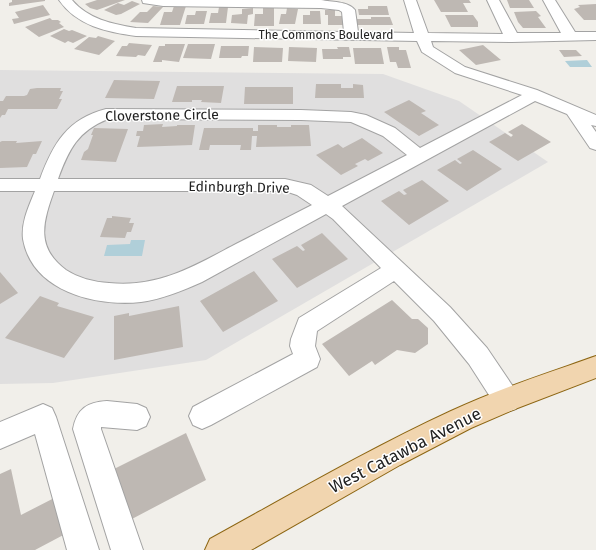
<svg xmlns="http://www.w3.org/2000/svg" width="596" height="550" viewBox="0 0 596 550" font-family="'Fira Sans',sans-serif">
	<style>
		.residential { fill: #e0dfdf }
		.water { fill: #b0cfd9 }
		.building { fill: #beb8b3 }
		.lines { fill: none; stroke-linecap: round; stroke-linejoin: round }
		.minor-casing { stroke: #a3a3a3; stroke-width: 2 }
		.major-casing { stroke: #8d6613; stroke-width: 2 }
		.minor { fill: #fff; fill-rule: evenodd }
		.major { fill: #f1d5af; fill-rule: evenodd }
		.labels { text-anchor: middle; stroke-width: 3; stroke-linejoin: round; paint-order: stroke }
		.far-street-label { font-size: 12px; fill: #222; stroke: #fff }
		.street-label { font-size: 14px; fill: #222; stroke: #fff }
		.near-street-label { font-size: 17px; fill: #222; stroke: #fff }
	</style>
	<rect width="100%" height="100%" fill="#f1efea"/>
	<path class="residential" d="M0,70L383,74L459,101L548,162L206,360L53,383L0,384Z"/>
	<path class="water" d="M587,60L592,67H570L565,61Z
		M131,240H145L142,256H104L107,245L130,244Z"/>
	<path class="building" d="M12,0H45V1L9,6V3L12,2Z
		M97,0H125L97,10L90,8L85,4Z
		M434,0H469L471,3H463L468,12H441Z
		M507,0H529L534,8H510Z
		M132,1L140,4L121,14L116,15L104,10L118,3L124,5Z
		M596,4V20H584L574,9L580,7L578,5Z
		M43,5L50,15L14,24L12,19L19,18L15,12Z
		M153,6L163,7L148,23L130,22L140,12H147Z
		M174,6H186L180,25H160L164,12H172Z
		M368,6H387L389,15H359L358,9H368Z
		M219,7H228L226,23H209L211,13H218Z
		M253,8V14L248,15L247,24L231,23L232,15L242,14V9Z
		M263,8H274V26H254L255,14H263Z
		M287,8L298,9L295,24H279L281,14H286Z
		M325,10H335V16H344V25H328V15H325Z
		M196,11H207L204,24H185L187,15H195Z
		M310,11H320L321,24H303V15H310Z
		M536,11L541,16L538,17L546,28H523L518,22L514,12Z
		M445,15H473L478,22V27H451Z
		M371,17H390L393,25H357L356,19H371Z
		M50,18L52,20H58L61,22L59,23L64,27L39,37L25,27Z
		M64,29L69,31L72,30L87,36L73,43L68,41L65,43L50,36Z
		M98,36L115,41L99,55L74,49L89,37L96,38Z
		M129,43L152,45L145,56L138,55L136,57L116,56L122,46H127Z
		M165,44H185L179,62L162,60V62H153L159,46H165Z
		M188,44H215L211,59L183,58Z
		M483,45L501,60L476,65L459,50Z
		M221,46H249L248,56H242L241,58H219Z
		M254,47L283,48L282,62H253Z
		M289,47L317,48L316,62L288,61Z
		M337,47H349L351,57H343V59H323L322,49H338Z
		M387,47H399V50H406L411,68H398L396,62H390Z
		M353,48H381L384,64H355Z
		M559,50H576L582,56L564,57Z
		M114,80L160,81L154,99L105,98Z
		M316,84H341V88H353V84L363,85L364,98H315Z
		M177,86H224L221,103L201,102L202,100H192V102H172Z
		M245,87H293V104H244Z
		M37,88H61L60,91H63L59,99H62L57,109H8L5,115H2L0,118V101H3L6,96H24L27,95L30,89Z
		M409,100L426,111L421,113L439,125L419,136L384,112Z
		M163,124L162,127L177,126V125H195L192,145L137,147L140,136H136L137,131H143L144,125Z
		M522,124L551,142L518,161L489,142L505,133L511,137L513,135L508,132Z
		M258,125H277V127H291V125H309L311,146L256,147L257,136H252L251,150H240L241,145H210L209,150H199L204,128H253V131H258Z
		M94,128L128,129L116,162L81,160L84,152L88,149L93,135H91Z
		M362,138L383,153L368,161L365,159L355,164L358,166L341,175L316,155L338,144L343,148Z
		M2,141H17L16,143L42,141L36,154H33L27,167L0,168V142Z
		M473,150L502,169L467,191L437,170L455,160L460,164L462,163L457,159Z
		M422,180L449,201L409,225L381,201L399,191L404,195L407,194L403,190Z
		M112,216L131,218L129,223H134L131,232H127L125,238L100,237L107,218H112Z
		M322,233L348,259L297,288L272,259L297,246L303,251L305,250L301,245Z
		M254,271L278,301L223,332L200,301Z
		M0,272L18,293L0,304Z
		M40,296L59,303L57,306L94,317L64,358L5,338Z
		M392,300L412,319H418L428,328V344L415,353L397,350L375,365L372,361L349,376L322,344Z
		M179,306L183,347L114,360V316L129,313V316Z
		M186,433L206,480L130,520L114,469Z
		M11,469L21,515L60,495L69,532L35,550H0V474Z"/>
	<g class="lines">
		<defs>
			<path id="minor" d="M59,0H72C88,19 112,24 136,28L344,32L342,12L339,10L321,8L163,6L143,3L142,0H321C331,2 348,1 355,10L358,32L414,33L404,0H416L428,33L503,34L487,0H499L517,33H561L543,0H555L575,32H596V40L512,42L431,41L433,47L465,67L537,90L596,115V126L591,125L596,132V150L590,148L567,114L535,101L342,206L450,307L487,348L516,391L520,400L516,409L507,412L498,409L469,364L434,321L394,281L317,331L315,346L320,359L317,367L211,425L202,429L193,425L189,416L193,407L293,354L290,346L291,339L299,318L381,268L333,219L326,214L202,282C182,291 162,299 141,302C95,307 32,291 23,239C21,222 29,206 35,191H0V179H40C53,144 67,119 106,109L301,110L351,112L366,115L395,128L420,148L522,95L455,73L422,52L417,41L136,36C107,32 77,26 59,0ZM108,119L301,120L351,122L383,136L407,155L328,196L311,185L285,179H58C69,149 78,131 108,119ZM54,191H285L297,195L312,205C287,218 261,231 236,244C194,266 159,288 109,283C94,282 78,278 66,270C35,247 43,222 54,191Z
				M107,401L137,404L146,408L150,417L146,426L137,430L101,427V429L143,550H111L73,429C77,409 87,402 107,401Z
				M43,404L52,408L56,417L99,550H67L35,434L0,449V422Z"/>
			<path id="major" d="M596,356V378L515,409L471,428L400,465L251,550H205L210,539C290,495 369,449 451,411C498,389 548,373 596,356Z"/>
		</defs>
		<use href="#minor" class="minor-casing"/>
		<use href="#major" class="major-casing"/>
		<use href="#minor" class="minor"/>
		<use href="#major" class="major"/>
	</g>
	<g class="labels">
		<g class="far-street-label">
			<text x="326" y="39">The Commons Boulevard</text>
		</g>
		<g class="street-label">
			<text transform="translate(162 115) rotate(-1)" y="5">Cloverstone Circle</text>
			<text transform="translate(239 187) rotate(1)" y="5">Edinburgh Drive</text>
		</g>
		<g class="near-street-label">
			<text transform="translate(405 450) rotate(-27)" y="6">West Catawba Avenue</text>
		</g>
	</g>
</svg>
